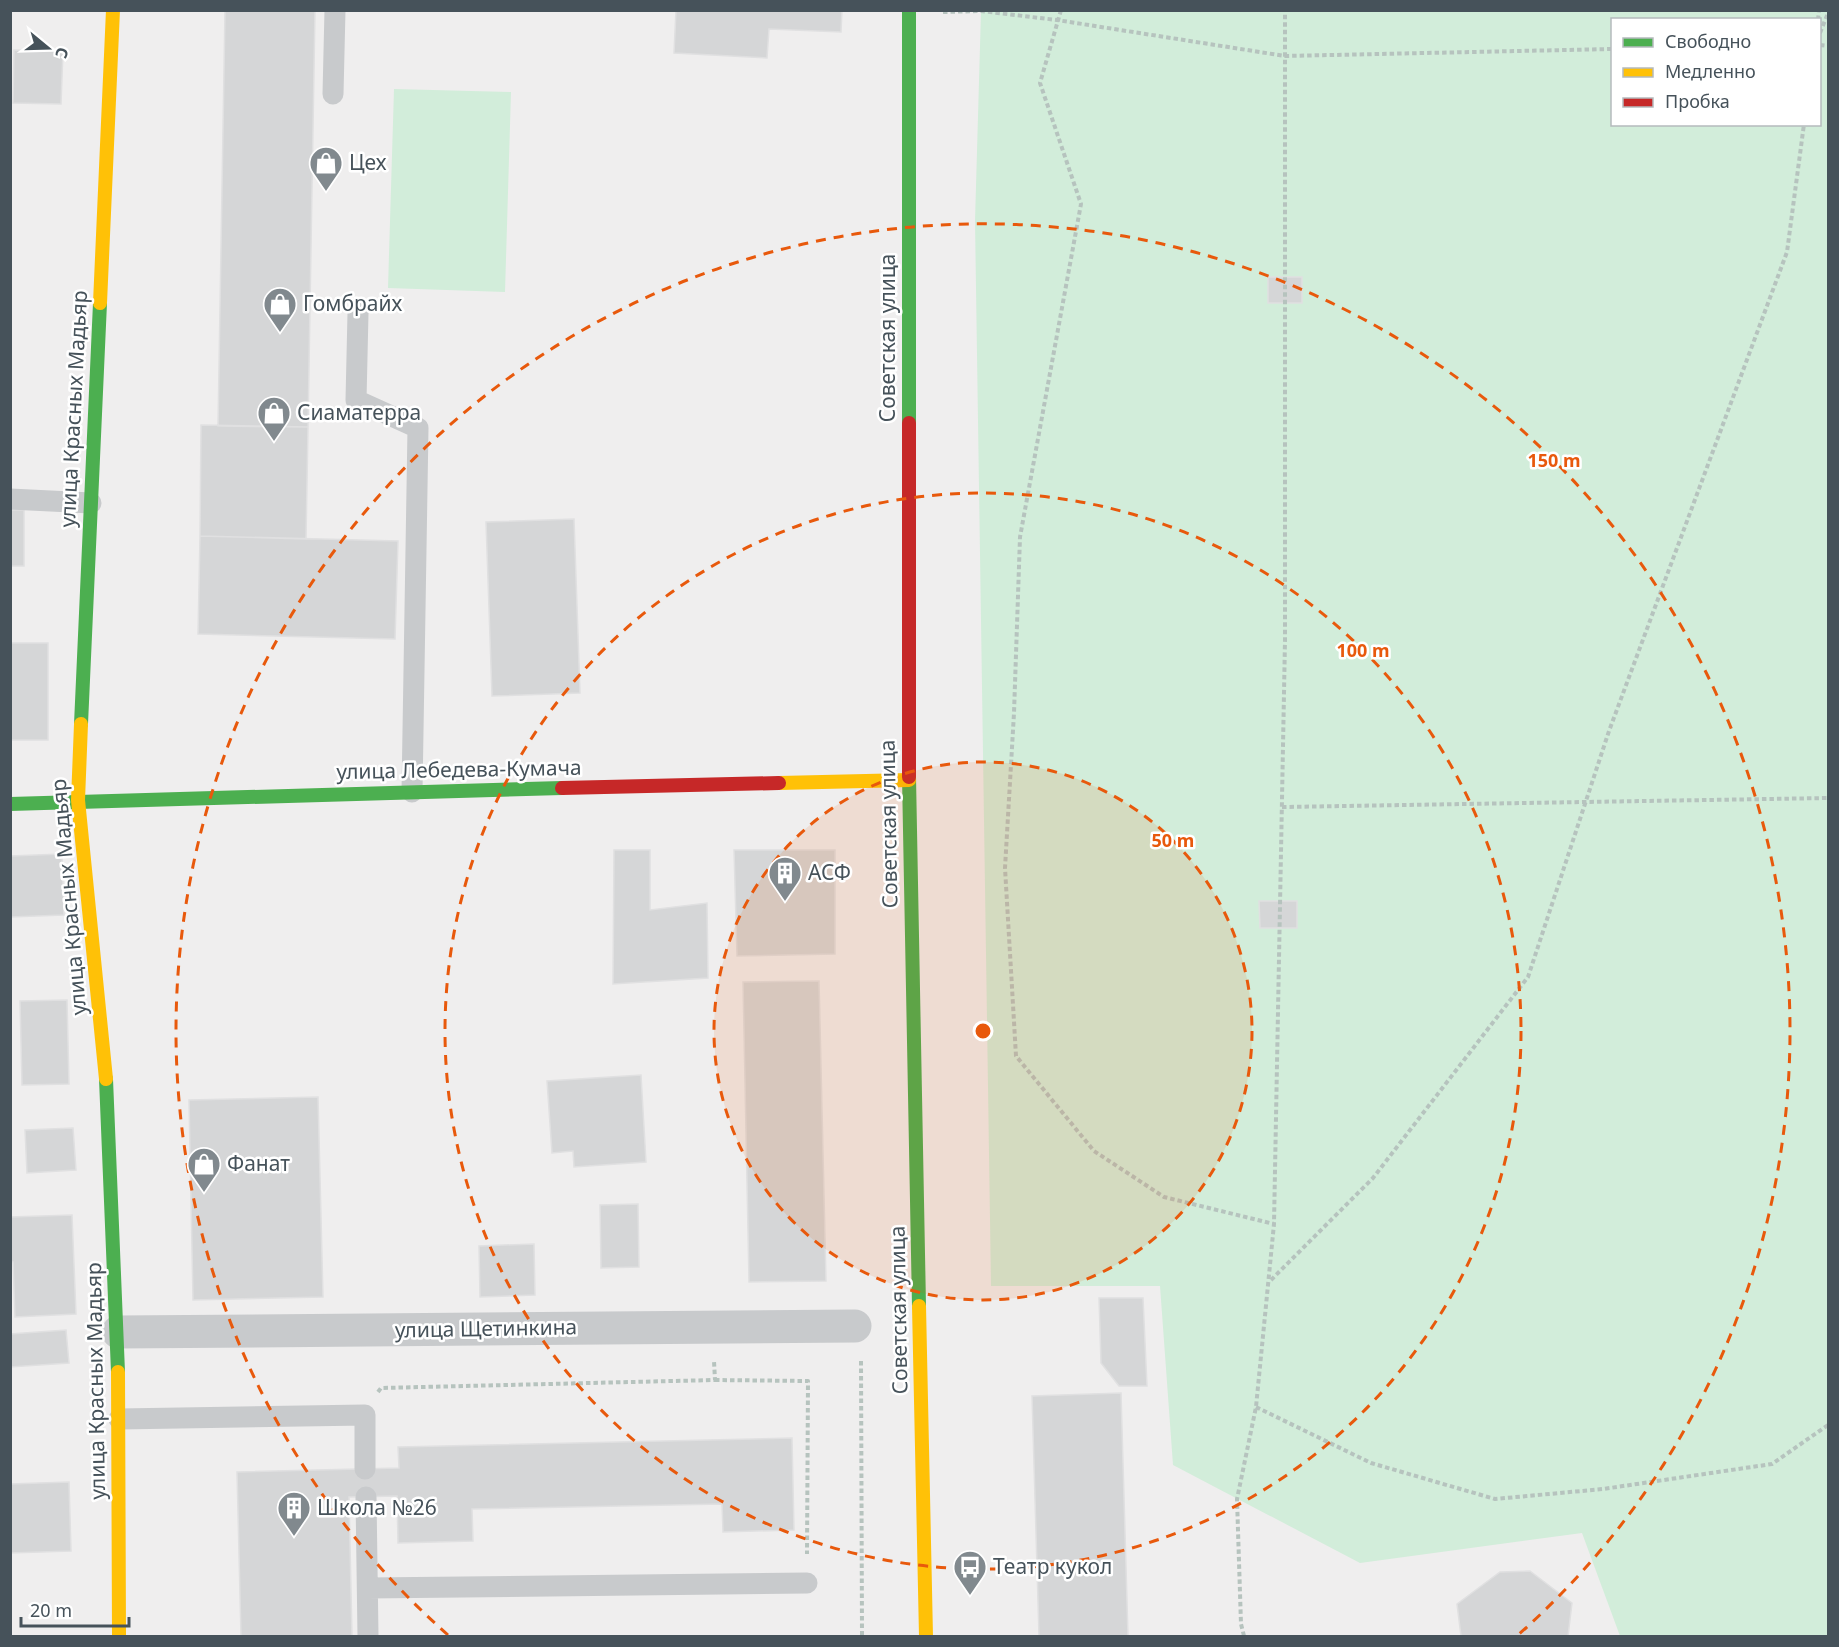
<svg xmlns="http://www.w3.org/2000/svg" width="1839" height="1647" viewBox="0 0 1839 1647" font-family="'Noto Sans',sans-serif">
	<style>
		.green { fill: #d2edda; fill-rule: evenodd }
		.building { fill: #d5d6d7; stroke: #e0e0e1; stroke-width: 1.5 }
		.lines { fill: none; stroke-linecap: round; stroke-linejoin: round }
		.path { stroke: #b6c3be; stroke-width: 4; stroke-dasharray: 4.5 3; stroke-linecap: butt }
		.lane { stroke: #c8cacc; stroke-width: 21 }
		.street { stroke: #c8cacc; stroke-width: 33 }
		.fast { stroke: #4caf50; stroke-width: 14 }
		.slow { stroke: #ffc107; stroke-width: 14 }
		.jam { stroke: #c62828; stroke-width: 14 }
		.ring { fill: none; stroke: #e8590c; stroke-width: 3; stroke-dasharray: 10 8 }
		.labels { text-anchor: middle; stroke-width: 5; stroke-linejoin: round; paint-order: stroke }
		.poi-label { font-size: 21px; fill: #46525a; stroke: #fff; text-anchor: start }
		.street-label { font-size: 21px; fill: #46525a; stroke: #fff }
		.centre { fill: #e8590c; stroke: #fff; stroke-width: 3 }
		.ring-label { font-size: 18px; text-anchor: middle; font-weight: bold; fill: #e8590c; stroke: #fff; stroke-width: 5; stroke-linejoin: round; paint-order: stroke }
	</style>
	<rect width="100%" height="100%" fill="#efeeee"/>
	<path class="green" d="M981,11H1828V1636H1620L1582,1533L1360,1563L1173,1465L1160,1286H991L975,221ZM1612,20H1820V124H1612Z
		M394,89L511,92L505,292L388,288Z"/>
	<path class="building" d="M225,10H315L308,427L218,426Z
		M676,10H842L841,32L769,29L767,58L674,53Z
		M14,50L63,51L61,104L13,103Z
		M1268,277H1302V303H1268Z
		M201,425L308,427L306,539L200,536Z
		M10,510H24V566H10Z
		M574,519L580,693L492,696L486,522Z
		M200,536L398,541L395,639L198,634Z
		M10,643H48V740H10Z
		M614,850H650V910L707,903L708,978L613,984Z
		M734,850H835V954L737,956Z
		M62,854L64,915L10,917V856Z
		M1259,901H1297V928H1260Z
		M819,981L826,1281L749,1282L743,982Z
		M67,1000L69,1084L22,1085L20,1001Z
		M641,1075L646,1162L574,1167L573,1151L552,1153L547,1081Z
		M318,1097L323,1297L193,1300L189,1100Z
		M73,1128L76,1170L27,1173L25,1130Z
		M638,1204L639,1267L601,1268L600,1205Z
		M72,1215L76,1314L15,1317L13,1262H10V1217Z
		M534,1244L535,1295L480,1297L479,1246Z
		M1099,1298H1143L1147,1386H1119L1101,1363Z
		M66,1330L69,1363L10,1367V1334Z
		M1121,1393L1128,1636H1039L1032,1396Z
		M792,1438L794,1530L723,1532L722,1504L472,1509L473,1541L398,1543L397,1496L349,1497L352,1636H241L237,1472L399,1468L398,1447Z
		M69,1482L71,1551L10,1553V1484Z
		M1530,1571L1572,1603L1568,1636H1461L1457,1604L1500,1572Z"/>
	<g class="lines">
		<path class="path" d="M1061,10L1040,83L1081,204L1020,537L1014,713L1005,868L1016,1056L1094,1151L1164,1197L1274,1224
			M943,12L981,11L1057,20L1285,56L1612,49
			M1818,20L1819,10
			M1820,33L1828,13
			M1820,45L1828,46
			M1282,807L1828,798
			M1271,1280L1373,1178L1528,977L1609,731L1787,252L1804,124
			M861,1361L862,1636
			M715,1380L808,1381L807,1554
			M378,1392L381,1388L715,1380L714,1361
			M1256,1407L1371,1463L1495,1499L1603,1489L1772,1464L1828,1425
			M1244,1636L1241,1624L1237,1499L1256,1407L1274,1224L1285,640V10"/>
		<path class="lane" d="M333,94L335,10
			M358,313L356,400L418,428L412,792
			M10,499L91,503
			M119,1419L365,1415V1469
			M366,1497L368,1636
			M368,1588L807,1583"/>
		<path class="street" d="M118,1332L855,1326"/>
		<path class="fast" d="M909,10V423
			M81,724L100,303
			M909,777L919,1306
			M10,804L562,788
			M106,1079L118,1372"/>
		<path class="slow" d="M100,303L113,10
			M81,724L78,800L106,1079
			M779,783L909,780
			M919,1306L926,1636
			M118,1372L119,1636"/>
		<path class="jam" d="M909,423V777
			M562,788L779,783"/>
	</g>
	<circle cx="983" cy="1031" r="269" fill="#e8590c" fill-opacity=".12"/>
	<g class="ring">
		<circle cx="983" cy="1031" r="269"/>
		<circle cx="983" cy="1031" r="538"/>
		<path d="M448 1635A807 807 0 1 1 1518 1635"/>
	</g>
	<defs>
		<symbol id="shop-pin" viewBox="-11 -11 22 30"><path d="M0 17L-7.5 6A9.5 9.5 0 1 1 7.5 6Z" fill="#81898e" stroke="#fff"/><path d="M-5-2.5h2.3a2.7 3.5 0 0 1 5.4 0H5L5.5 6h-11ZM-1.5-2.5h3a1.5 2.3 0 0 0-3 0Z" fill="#fff"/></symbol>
		<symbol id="building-pin" viewBox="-11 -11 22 30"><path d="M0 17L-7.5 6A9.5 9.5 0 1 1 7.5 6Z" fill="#81898e" stroke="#fff"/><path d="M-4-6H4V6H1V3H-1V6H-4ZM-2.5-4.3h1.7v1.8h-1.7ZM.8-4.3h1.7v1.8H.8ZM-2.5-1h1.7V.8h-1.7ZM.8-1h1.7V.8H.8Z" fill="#fff"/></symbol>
		<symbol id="bus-pin" viewBox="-11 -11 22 30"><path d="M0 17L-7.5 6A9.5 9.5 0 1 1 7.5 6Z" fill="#81898e" stroke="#fff"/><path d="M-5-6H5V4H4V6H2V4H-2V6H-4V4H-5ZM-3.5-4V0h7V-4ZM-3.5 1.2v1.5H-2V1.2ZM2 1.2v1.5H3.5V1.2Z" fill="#fff"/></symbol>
	</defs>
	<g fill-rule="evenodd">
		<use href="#shop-pin" x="307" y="144" width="38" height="52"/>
		<use href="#shop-pin" x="261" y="285" width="38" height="52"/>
		<use href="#shop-pin" x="255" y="394" width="38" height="52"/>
		<use href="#building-pin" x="766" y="854" width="38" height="52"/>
		<use href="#shop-pin" x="185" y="1145" width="38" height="52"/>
		<use href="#building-pin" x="275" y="1489" width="38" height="52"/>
		<use href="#bus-pin" x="951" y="1548" width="38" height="52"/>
	</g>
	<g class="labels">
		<g class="poi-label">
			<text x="349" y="170">Цех</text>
			<text x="303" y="311">Гомбрайх</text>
			<text x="297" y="420">Сиаматерра</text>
			<text x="808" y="880">АСФ</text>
			<text x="227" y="1171">Фанат</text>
			<text x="317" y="1515">Школа №26</text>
			<text x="993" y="1574">Театр кукол</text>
		</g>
		<g class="street-label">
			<text transform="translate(888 338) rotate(-90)" y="7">Советская улица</text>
			<text transform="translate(74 409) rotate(-87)" y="7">улица Красных Мадьяр</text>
			<text transform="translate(459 770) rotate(-1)" y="7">улица Лебедева-Кумача</text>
			<text transform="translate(889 824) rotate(-91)" y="7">Советская улица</text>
			<text transform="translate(69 897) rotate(-95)" y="7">улица Красных Мадьяр</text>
			<text transform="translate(899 1310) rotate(-91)" y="7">Советская улица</text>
			<text transform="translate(486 1329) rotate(-1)" y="7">улица Щетинкина</text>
			<text transform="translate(96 1381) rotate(-91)" y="7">улица Красных Мадьяр</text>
		</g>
	</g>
	<circle cx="983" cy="1031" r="9" class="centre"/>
	<g class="ring-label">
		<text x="1554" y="467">150 m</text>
		<text x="1363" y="657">100 m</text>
		<text x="1173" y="847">50 m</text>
	</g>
	<rect width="1839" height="1647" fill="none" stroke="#46525a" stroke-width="24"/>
	<rect x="1611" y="18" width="210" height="108" fill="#ffffff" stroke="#b5babd" stroke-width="1.5"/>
	<rect x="1623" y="38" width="30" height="9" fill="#4caf50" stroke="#b5babd" stroke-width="1.5"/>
	<text x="1665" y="48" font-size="18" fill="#46525a">Свободно</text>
	<rect x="1623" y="68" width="30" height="9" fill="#ffc107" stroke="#b5babd" stroke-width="1.5"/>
	<text x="1665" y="78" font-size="18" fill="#46525a">Медленно</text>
	<rect x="1623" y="98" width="30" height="9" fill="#c62828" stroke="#b5babd" stroke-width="1.5"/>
	<text x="1665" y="108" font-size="18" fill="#46525a">Пробка</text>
	<g transform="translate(48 48) rotate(109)" stroke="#ffffff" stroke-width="4.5" paint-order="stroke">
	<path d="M0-4.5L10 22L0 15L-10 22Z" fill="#46525a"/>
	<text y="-9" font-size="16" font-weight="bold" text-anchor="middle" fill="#46525a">С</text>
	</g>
	<path d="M21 1617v9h108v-9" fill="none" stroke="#46525a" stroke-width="3"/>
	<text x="30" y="1617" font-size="18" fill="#46525a" stroke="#ffffff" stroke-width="4.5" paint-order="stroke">20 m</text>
</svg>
